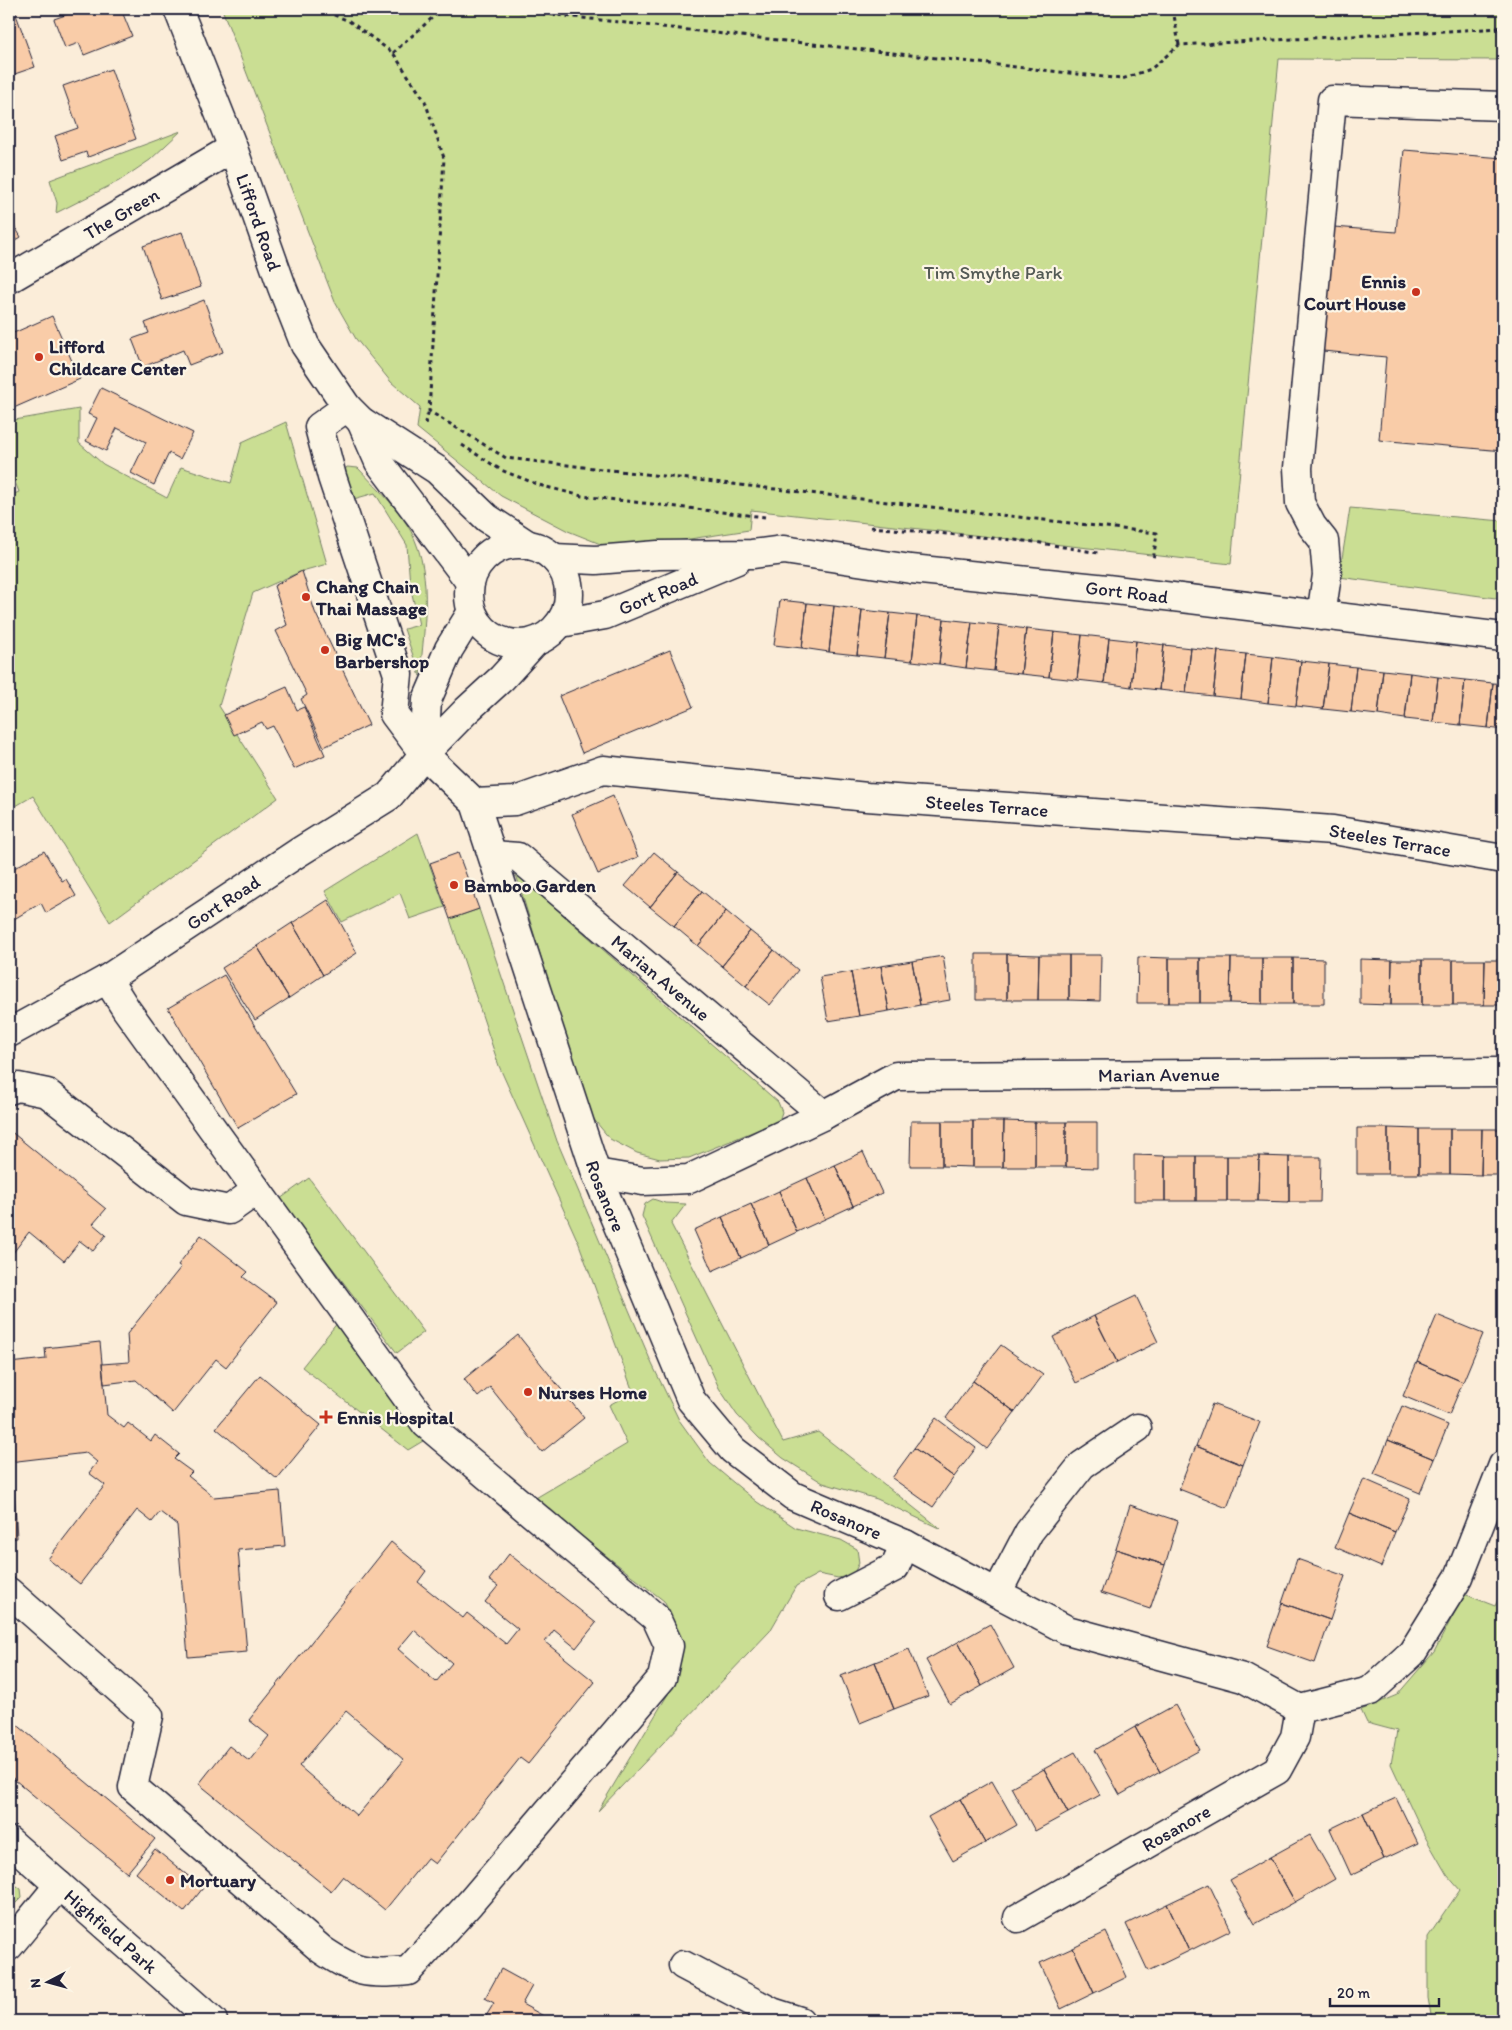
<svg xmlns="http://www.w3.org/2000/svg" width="1512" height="2030" viewBox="0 0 1512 2030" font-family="Itim,sans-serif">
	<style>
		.green { fill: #cade93; stroke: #768067 }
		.building { fill: #f9cca8; stroke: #22223b; fill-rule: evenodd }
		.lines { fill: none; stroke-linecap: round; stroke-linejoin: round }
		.minor-casing { stroke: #22223b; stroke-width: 31 }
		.major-casing { stroke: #22223b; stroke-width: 31 }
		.path { stroke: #22223b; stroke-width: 3; stroke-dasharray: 4 4; stroke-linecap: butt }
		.minor { stroke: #fcf5e5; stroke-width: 28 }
		.major { stroke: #fcf5e5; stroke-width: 28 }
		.poi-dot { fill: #c8321e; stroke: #fcf5e5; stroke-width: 2 }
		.labels { text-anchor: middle; stroke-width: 4.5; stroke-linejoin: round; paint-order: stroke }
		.street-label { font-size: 19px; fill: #22223b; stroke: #fcf5e5 }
		.park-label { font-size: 19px; fill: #545a55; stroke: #fcf5e5 }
		.poi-label { font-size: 19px; font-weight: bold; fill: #22223b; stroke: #fcf5e5; text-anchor: start }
	</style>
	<rect width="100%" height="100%" fill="#fbedd9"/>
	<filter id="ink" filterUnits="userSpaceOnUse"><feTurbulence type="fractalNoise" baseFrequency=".02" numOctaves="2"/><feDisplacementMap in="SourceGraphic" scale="10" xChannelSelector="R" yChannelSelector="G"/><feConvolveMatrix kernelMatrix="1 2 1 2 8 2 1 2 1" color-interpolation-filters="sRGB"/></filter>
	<g filter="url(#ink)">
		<path class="green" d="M222,9H1503V60L1279,59L1231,564L751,510L749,530L637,547L603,545L568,531L501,496L417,428L420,407L391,382L356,339L335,302Z
			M181,131L150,160L119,181L56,213L57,203L50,180Z
			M79,409V443L103,464L167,498L181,467L231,483L242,442L286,422L327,564L302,571L253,593L219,706L278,798L110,922L33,796L9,810V496L19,492L9,467V421Z
			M347,467L358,468C374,485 393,503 406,523C435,567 424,626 420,676L404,629L419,625L410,585L407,545L375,493L350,500L341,475Z
			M1350,508L1503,521V599L1339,577Z
			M418,833L445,907L410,919L400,893L342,922L325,891Z
			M516,874L778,1102L782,1112L779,1121L689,1158L660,1159L637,1153L610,1139L587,1111Z
			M479,909L557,1141L652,1364L679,1420L710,1463L757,1502L796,1528L841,1540L857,1549L859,1563L853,1575L838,1578L818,1574L796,1586L770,1631L598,1811L671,1689L681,1660L680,1635L664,1601L534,1499L627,1444L609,1405L633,1392L579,1244L499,1066L450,919Z
			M309,1178L424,1332L397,1353L280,1199Z
			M653,1199L665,1203L686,1204L671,1224L783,1442L818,1432L941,1529L877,1499L823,1483L783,1458L759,1438L737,1415L719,1388L642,1216L645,1204Z
			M338,1322L423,1441L408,1450L302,1367Z
			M1503,1590V2021H1432L1428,1998V1937L1460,1890L1447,1875L1424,1835L1391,1764L1397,1731L1367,1723L1361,1710L1397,1695L1434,1652L1464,1594L1495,1606Z
			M9,1880L21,1889L22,1897L13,1906L9,1902Z"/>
		<path class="building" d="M9,9H14L35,67L9,76Z
			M66,9H121L132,36L84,55L79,43L65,48L54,19L68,14Z
			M111,69L136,139L88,157L86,152L63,160L55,136L78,128L63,86Z
			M1404,150L1503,158V451L1379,440L1386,357L1323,351L1334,227L1396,232Z
			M9,217L21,237L9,245Z
			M182,232L201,287L162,300L143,246Z
			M204,300L223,352L189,365L183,350L143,367L132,339L149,333L145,323Z
			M52,316L80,379L9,410V335Z
			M101,388L193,433L180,459L169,453L154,485L131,473L146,442L117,428L106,451L86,441L97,418L88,414Z
			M302,571L315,612L369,725L324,747L301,699L307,695L276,631L287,625L274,586Z
			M780,600L807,603L802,648L774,645Z
			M807,603L834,606L829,652L802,648Z
			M834,606L862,610L857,655L829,652Z
			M862,610L890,613L884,658L857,655Z
			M890,613L917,616L912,661L884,658Z
			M917,616L944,619L939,664L912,661Z
			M944,619L972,622L966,668L939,664Z
			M972,622L999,625L994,671L966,668Z
			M999,625L1026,629L1021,674L994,671Z
			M1026,629L1054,632L1049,677L1021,674Z
			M1054,632L1082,635L1077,680L1049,677Z
			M1082,635L1109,638L1104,683L1077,680Z
			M1109,638L1136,641L1131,687L1104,683Z
			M1136,641L1164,645L1159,690L1131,687Z
			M1164,645L1191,648L1186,693L1159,690Z
			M1191,648L1218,651L1213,696L1186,693Z
			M670,650L693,707L582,753L559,696Z
			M1218,651L1246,654L1241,699L1213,696Z
			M1246,654L1273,657L1268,703L1241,699Z
			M1273,657L1301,661L1296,706L1268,703Z
			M1301,661L1329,664L1323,709L1296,706Z
			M1329,664L1356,667L1351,712L1323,709Z
			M1356,667L1383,670L1378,715L1351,712Z
			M1383,670L1410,673L1405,719L1378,715Z
			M1410,673L1438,677L1433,722L1405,719Z
			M1438,677L1465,680L1460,725L1433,722Z
			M1465,680L1493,683L1488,728L1460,725Z
			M1493,683L1503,684V730L1488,728Z
			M287,687L297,710L304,707L325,755L294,769L273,726L266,729L262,722L234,735L224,715Z
			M613,796L638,857L598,874L572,814Z
			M44,851L62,881L66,879L76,896L46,913L41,903L9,922V871Z
			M654,852L678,872L650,907L625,886Z
			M458,853L479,909L450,919L430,863Z
			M678,872L702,891L674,926L650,907Z
			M702,891L726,911L698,946L674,926Z
			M328,900L357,953L323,975L292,923Z
			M726,911L750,931L722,966L698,946Z
			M292,923L323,975L289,998L257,946Z
			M750,931L774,950L746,986L722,966Z
			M257,946L289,998L255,1020L222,968Z
			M774,950L798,970L770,1005L746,986Z
			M976,954H1007V1000H976Z
			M1007,954L1039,955L1038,1000H1007Z
			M1039,955H1069V1000H1038Z
			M1069,955H1101L1100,1001L1069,1000Z
			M943,956L950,1000L920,1005L912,961Z
			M1138,957L1169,958V1003H1137Z
			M1169,958H1200V1003H1169Z
			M1200,958H1231L1230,1003H1200Z
			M1231,958H1262V1004L1230,1003Z
			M1262,958H1293V1004H1262Z
			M1293,958L1324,959V1004H1293Z
			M1360,959L1392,960L1391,1005L1360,1004Z
			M1392,960H1422V1005H1391Z
			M1422,960H1453V1005H1422Z
			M1453,960H1485L1484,1005H1453Z
			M1485,960H1503V1005H1484Z
			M912,961L920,1005L889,1011L881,966Z
			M881,966L889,1011L859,1016L851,972Z
			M851,972L859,1016L828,1021L820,977Z
			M224,975L296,1094L238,1128L168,1008Z
			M911,1121H942V1166H910Z
			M942,1121H973V1167L942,1166Z
			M973,1121H1004L1003,1167H973Z
			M1004,1121L1035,1122V1167H1003Z
			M1035,1122H1066V1167H1035Z
			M1066,1122H1097V1168L1066,1167Z
			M1357,1128H1388V1174H1357Z
			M1388,1128L1419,1129V1174H1388Z
			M1419,1129H1450V1174H1419Z
			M1450,1129H1482L1481,1175L1450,1174Z
			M1482,1129H1503V1175H1481Z
			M9,1130L106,1209L93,1224L106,1235L93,1251L80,1241L64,1261L29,1232L9,1258Z
			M863,1152L882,1193L853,1206L835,1165Z
			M1134,1155L1165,1156V1201H1134Z
			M1165,1156H1196V1201H1165Z
			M1196,1156H1227V1201H1196Z
			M1227,1156H1259L1258,1201H1227Z
			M1259,1156L1289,1157V1202L1258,1201Z
			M1289,1157H1321L1320,1202H1289Z
			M835,1165L853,1206L825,1219L807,1178Z
			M807,1178L825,1219L797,1232L779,1191Z
			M779,1191L797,1232L769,1245L751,1204Z
			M751,1204L769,1245L741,1258L722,1217Z
			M722,1217L741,1258L712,1271L694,1230Z
			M201,1235L248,1272L243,1277L277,1302L226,1367L216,1359L173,1413L136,1380L104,1384L102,1364L129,1362L127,1334L181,1267L178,1265Z
			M1136,1296L1158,1342L1117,1362L1094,1316Z
			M1437,1315L1483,1334L1463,1382L1417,1362Z
			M1094,1316L1117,1362L1076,1383L1053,1337Z
			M518,1335L584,1418L542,1452L490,1387L478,1397L464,1379Z
			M100,1342L107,1415L124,1428L128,1423L151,1441L155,1435L179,1454L174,1459L192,1472L188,1476L214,1497L280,1491L285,1546L238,1550L247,1652L188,1657L177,1525L160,1512L152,1522L137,1510L80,1584L48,1559L105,1485L89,1473L97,1462L86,1453L9,1462V1363L46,1359L45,1348Z
			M1001,1345L1043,1375L1015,1412L973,1381Z
			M1417,1362L1463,1382L1449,1415L1403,1396Z
			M260,1375L321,1425L277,1479L216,1428Z
			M973,1381L1015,1412L987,1449L946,1418Z
			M1212,1404L1260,1422L1243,1465L1196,1446Z
			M1402,1406L1448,1425L1434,1459L1388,1440Z
			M936,1418L976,1448L954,1477L914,1448Z
			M1388,1440L1434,1459L1420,1493L1374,1474Z
			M1196,1446L1243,1465L1227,1508L1179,1489Z
			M914,1448L954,1477L933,1507L892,1478Z
			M1364,1479L1410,1499L1395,1532L1349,1513Z
			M14,1490L17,1538L9,1539V1491Z
			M1130,1505L1178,1521L1165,1565L1116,1549Z
			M1349,1513L1395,1532L1381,1567L1335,1547Z
			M391,1542L426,1571L418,1582L463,1618L467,1613L506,1644L518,1629L485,1602L498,1586L489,1580L509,1554L596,1623L576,1648L554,1630L545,1642L595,1682L528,1764L520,1758L435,1864L427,1858L385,1910L343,1876L331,1891L199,1784L229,1746L249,1761L269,1736L249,1720ZM414,1630L452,1663L436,1682L398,1649ZM346,1711L404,1760L357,1816L299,1766Z
			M1116,1549L1165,1565L1150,1609L1101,1593Z
			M1297,1559L1345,1576L1330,1620L1282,1603Z
			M1282,1603L1330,1620L1315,1663L1267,1646Z
			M990,1624L1014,1668L982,1686L958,1642Z
			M958,1642L982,1686L950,1704L926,1660Z
			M909,1649L928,1696L894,1709L875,1662Z
			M875,1662L894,1709L860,1723L841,1676Z
			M1175,1705L1200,1750L1160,1772L1135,1727Z
			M9,1718L155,1839L127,1873L9,1775Z
			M1135,1727L1160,1772L1120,1795L1095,1750Z
			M1075,1752L1100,1795L1068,1813L1044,1769Z
			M1044,1769L1068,1813L1035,1831L1011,1787Z
			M992,1781L1017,1825L985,1843L960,1799Z
			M1396,1798L1418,1843L1384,1859L1363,1813Z
			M960,1799L985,1843L953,1861L928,1817Z
			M1363,1813L1384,1859L1351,1875L1330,1829Z
			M1310,1835L1335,1879L1295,1902L1270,1857Z
			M155,1849L203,1888L184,1912L136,1873Z
			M1270,1857L1295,1902L1255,1924L1230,1880Z
			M1209,1884L1231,1930L1189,1951L1167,1904Z
			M1167,1904L1189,1951L1148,1971L1126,1924Z
			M1106,1932L1127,1977L1094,1993L1073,1948Z
			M1073,1948L1094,1993L1061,2009L1040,1963Z
			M501,1969L532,1986L522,2004L549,2019L547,2021H483L494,2003L485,1998Z"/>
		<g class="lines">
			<defs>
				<g id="minor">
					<path id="s1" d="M9,279L233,148"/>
					<path id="s2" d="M347,407L319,427L332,477L398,674L394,714L424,754L475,803L596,1173L691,1400L733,1450L793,1496L905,1544L895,1567L839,1596"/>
					<path d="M1321,616L1327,575L1324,541L1312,526L1300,503L1298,468L1332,100L1503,106"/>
					<path id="s3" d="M475,803L515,801L603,770L867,797L1333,830L1503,859"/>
					<path id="s4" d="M493,855L518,857L824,1115"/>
					<path d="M9,1090L18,1087L47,1093L186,1201L229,1210L257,1190"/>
					<path id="s5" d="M596,1173L643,1181L689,1179L824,1115L896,1076L1503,1072"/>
					<path d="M1137,1428L1082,1465L1029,1532L997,1593L1067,1630L1243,1678L1300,1709L1370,1691L1412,1653L1459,1577L1503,1465"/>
					<path d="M905,1544L997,1593"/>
					<path d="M9,1592L149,1716L133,1787L322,1950C356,1973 367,1975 408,1971L470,1903L662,1678L669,1646L656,1618L426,1424L126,1009L107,979"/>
					<path id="s6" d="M1018,1918L1277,1770L1295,1737L1300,1709"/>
					<path d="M9,1946L59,1885"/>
					<path d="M683,1965L772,2012L800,2021"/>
				</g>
				<g id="major">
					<path id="s7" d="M178,9L233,148L282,287L305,345L347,407L361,421L437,470L487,518L528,545"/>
					<path d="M361,421L379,462L470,582"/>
					<circle cx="519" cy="594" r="50"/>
					<path id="s8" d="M554,558L596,560L658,555L752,554L784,550L911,569L1107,589L1503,637"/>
					<path id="s9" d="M561,623L605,615L737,560"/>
					<path d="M424,754L427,700L449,649L472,612"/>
					<path id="s10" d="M9,1033L107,979L299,852L389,796L424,754L467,710L502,678L535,642"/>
					<path id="s11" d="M9,1841L213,2021"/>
				</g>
			</defs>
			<use href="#minor" class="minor-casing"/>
			<use href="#major" class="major-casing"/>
			<path class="path" d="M319,9L349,21L393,53L425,101L444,158L429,411L506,458L1157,533L1153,561
				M503,9L1122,79L1151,69L1179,45L1503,28
				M1173,9L1179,45
				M393,53L442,9
				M427,423L425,422L429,411
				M462,445L501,470L539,485L582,496L765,517
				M871,527L1035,542L1098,553"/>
			<use href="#minor" class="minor"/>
			<use href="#major" class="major"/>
		</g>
	</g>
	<g class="poi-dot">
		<circle cx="1416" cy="292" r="5"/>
		<circle cx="39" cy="357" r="5"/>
		<circle cx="306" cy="597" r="5"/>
		<circle cx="325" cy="650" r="5"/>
		<circle cx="454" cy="885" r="5"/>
		<circle cx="528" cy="1392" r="5"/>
		<path d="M323.5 1409.5h5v5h5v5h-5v5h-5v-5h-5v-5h5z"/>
		<circle cx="170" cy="1880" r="5"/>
	</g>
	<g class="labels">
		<g class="street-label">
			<text dy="7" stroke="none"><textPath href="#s1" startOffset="130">The Green</textPath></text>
			<text dy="7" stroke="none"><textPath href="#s7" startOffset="228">Lifford Road</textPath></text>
			<text dy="7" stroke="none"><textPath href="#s9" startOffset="102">Gort Road</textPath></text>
			<text dy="7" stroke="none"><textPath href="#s8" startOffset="576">Gort Road</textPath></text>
			<text dy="7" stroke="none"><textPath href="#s3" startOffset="519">Steeles Terrace</textPath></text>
			<text dy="7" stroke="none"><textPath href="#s3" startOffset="924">Steeles Terrace</textPath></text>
			<text dy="7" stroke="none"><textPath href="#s10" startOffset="251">Gort Road</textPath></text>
			<text dy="7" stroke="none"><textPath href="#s4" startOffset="212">Marian Avenue</textPath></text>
			<text dy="7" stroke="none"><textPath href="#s5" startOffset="588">Marian Avenue</textPath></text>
			<text dy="7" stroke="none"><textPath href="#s2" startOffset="869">Rosanore</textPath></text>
			<text dy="7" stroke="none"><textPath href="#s2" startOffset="1289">Rosanore</textPath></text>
			<text dy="7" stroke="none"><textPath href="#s6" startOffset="182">Rosanore</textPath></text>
			<text dy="7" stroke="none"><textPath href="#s11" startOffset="136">Highfield Park</textPath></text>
		</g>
		<g class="park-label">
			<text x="993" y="279">Tim Smythe Park</text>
		</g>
		<g class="poi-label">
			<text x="1406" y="288" text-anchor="end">Ennis<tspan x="1406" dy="22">Court House</tspan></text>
			<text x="49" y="353">Lifford<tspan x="49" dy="22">Childcare Center</tspan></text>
			<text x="316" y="593">Chang Chain<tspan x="316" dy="22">Thai Massage</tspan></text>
			<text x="335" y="646">Big MC's<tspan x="335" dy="22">Barbershop</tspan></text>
			<text x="464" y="892">Bamboo Garden</text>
			<text x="538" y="1399">Nurses Home</text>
			<text x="337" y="1424">Ennis Hospital</text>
			<text x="180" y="1887">Mortuary</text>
		</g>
	</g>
	<rect width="1512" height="2030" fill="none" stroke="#fcf5e5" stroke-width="30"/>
	<rect x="15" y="15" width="1482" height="2000" fill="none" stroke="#22223b" stroke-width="2" filter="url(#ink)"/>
	<g transform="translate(48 1982) rotate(264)" stroke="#fcf5e5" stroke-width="4" paint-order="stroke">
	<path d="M0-4L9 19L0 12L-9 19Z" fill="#22223b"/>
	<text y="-8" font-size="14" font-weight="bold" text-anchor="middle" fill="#22223b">N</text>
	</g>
	<path d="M1330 1998v8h109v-8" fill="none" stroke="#22223b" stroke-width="2.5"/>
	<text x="1337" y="1998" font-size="15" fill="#22223b" stroke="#fcf5e5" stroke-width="4" paint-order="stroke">20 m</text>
</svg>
